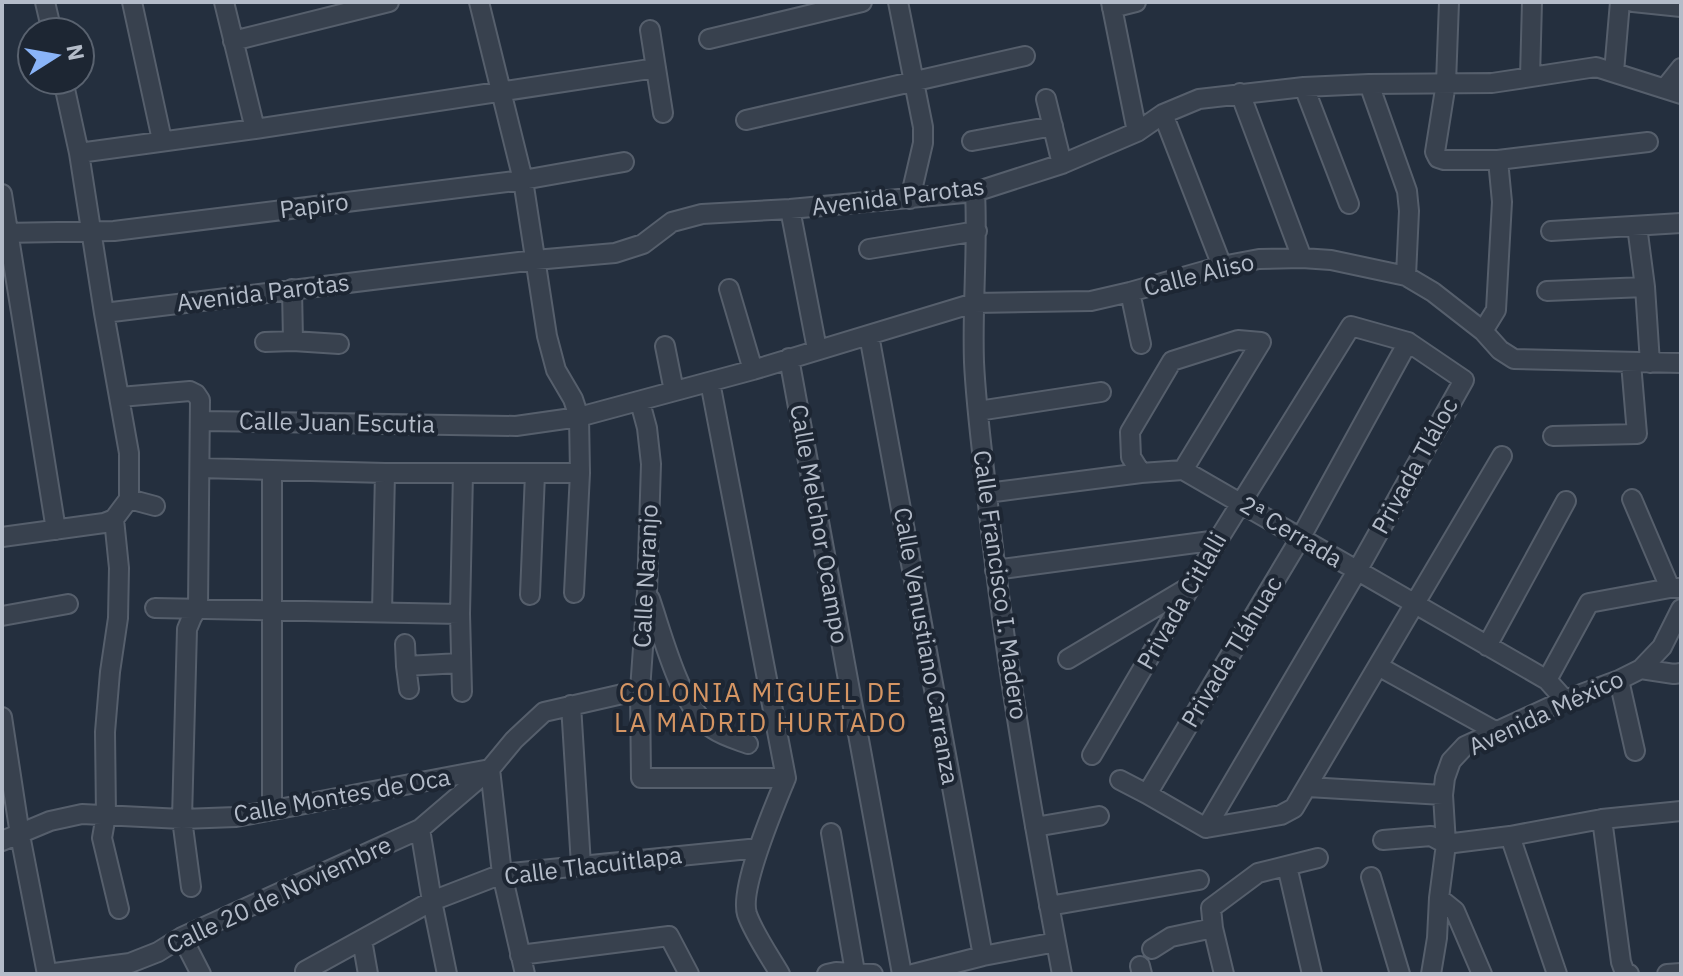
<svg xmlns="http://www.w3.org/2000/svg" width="1683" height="976" viewBox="0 0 1683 976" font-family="'IBM Plex Sans',sans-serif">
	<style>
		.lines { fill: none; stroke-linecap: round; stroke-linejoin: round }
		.minor-casing { stroke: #565f6c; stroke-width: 22 }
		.minor { stroke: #38414e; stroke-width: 18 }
		.labels { text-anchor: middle; stroke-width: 8; stroke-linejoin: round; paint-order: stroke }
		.street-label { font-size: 24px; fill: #b4bcc9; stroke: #1d2633 }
		.neighbourhood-label { font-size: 26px; letter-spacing: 2px; fill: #d59563; stroke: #1d2633 }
	</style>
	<rect width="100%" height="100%" fill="#242f3e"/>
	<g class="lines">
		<defs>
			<path id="minor" d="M45,2L52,32
				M132,2L162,140
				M224,2L255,129
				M479,2L523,180L547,336L556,370L573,399L579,417L580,473L574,593
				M898,2L923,127V143L910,199
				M1111,2L1137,132
				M1449,2L1446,83L1435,152L1438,158L1444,160H1498L1648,142
				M1633,2L1681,7
				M1112,8L1136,2
				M650,30L663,113
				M709,39L862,2
				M233,41L389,2
				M1614,72L1620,2
				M1530,77L1532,2
				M1369,84L1407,191L1409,211L1406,276
				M1304,87L1349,204
				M1665,88L1681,68
				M1240,93L1302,258
				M1046,99L1062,164
				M1163,114L1222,266
				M746,120L1025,56
				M972,141L1053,126
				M79,153L255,129L656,68
				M975,192C978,249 972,305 974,362C976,406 982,450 987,495C1004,655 1032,815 1062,974
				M2,194L56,530
				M790,209L817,349
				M1637,226L1645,287L1650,363
				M1551,231L1681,223
				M2,233L114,231L523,180L624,162
				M869,249L977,231
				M292,289L293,341L339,344
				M729,289L753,370
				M1547,291L1645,287
				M1130,292L1141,344
				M104,313L535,260L615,253L643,244L672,222L702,214L790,209L975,192L1062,164L1137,132L1163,114L1199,99L1304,87L1369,84L1492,83L1596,67L1681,94
				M1483,331L1496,310L1502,202L1498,160
				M869,335L983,956
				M265,342L293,341
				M665,346L674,391
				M789,358L902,974
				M710,382L786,778
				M120,397L190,391L196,394L200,400L198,607L192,617L187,629L182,819L191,887
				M640,402L647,428L651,464L647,592L640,690L641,778H786
				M978,411L1101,392
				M201,421L516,426L579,417L753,370L974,303L1091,301L1130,292L1222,266L1259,259L1302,258L1331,260L1406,276L1433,292L1483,331L1500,350L1514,359L1681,363
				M1553,436L1637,434L1631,363
				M200,468L385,473H580
				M272,471V809
				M1141,473L1131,457L1130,432L1172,361L1238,340L1261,342L1183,470
				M987,493L1141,473L1183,470L1547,680L1565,700
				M129,499L155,506
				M1632,499L1670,588
				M114,519L119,568L118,618L110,672L105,732L106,815L102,838L119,909
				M2,537L104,523L114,519L129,499V453L104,313L79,153L63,80
				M995,570L1218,540
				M530,595L535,474
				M650,599C663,636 680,708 713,729C723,736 737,740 748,744
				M155,608L460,614
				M382,612L385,473
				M2,616L68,604
				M405,644L406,666
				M1487,646L1566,501
				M1068,659L1189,587
				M1378,666L1497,732
				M1641,669L1674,674L1681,673
				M1547,680L1589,603L1670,588H1681
				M1619,680L1635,751
				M409,689L406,666L460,663
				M462,692L460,614L463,473
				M571,705L581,865
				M2,717L20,835L47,974
				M1092,755L1218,540L1351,326L1408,342L1464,380L1357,571L1206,828
				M490,769L502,874L525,974
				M1120,780L1147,794L1206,828L1281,815L1294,808L1502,456
				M1308,787L1443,795
				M1147,794L1301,537L1408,342
				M1602,819L1621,962L1625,973L1629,974
				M1035,827L1099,816
				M420,829L432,901L447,974
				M831,833L855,972
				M1510,836L1557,974
				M1383,840L1431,836L1446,844L1510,836L1602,819L1681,811
				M2,841L50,821L82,814L182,819L236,817L490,769L514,740L544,712L640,690
				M1287,866L1312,974
				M1371,877L1400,974
				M1439,898L1455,911L1482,974
				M1049,906L1199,880
				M182,937L201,974
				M362,940L368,974
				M1152,949L1171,937L1213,928
				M520,955L669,936L689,974
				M1140,966L1142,974
				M305,971L432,901L502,874L759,848
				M47,974L130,963L158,952L182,937L420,829L489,770
				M780,974C770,957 753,932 747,914C739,888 775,805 786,778
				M827,974L836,972L873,974
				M913,974L983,956L1056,942
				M1224,974L1213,928L1211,908L1258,873L1318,858
				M1431,974L1437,938L1439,898L1446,844L1443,795L1445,778L1451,761L1465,746L1565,700L1619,680L1641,669L1662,647L1681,609
				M1667,974L1681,973"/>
		</defs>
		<use href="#minor" class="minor-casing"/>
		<use href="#minor" class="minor"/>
	</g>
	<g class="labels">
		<g class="street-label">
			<text transform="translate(898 197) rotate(-7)" y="8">Avenida Parotas</text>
			<text transform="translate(314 206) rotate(-7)" y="8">Papiro</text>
			<text transform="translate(1199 275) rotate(-14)" y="8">Calle Aliso</text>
			<text transform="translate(263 293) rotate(-7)" y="8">Avenida Parotas</text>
			<text transform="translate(337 423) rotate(1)" y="8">Calle Juan Escutia</text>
			<text transform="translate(1415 466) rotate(-61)" y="8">Privada Tláloc</text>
			<text transform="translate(819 524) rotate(80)" y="8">Calle Melchor Ocampo</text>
			<text transform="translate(1291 532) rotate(31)" y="8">2ª Cerrada</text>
			<text transform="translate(646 576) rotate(-87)" y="8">Calle Naranjo</text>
			<text transform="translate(1000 585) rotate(82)" y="8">Calle Francisco I. Madero</text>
			<text transform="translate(1182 601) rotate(-60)" y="8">Privada Citlalli</text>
			<text transform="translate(926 646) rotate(80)" y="8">Calle Venustiano Carranza</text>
			<text transform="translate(1232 652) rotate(-59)" y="8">Privada Tláhuac</text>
			<text transform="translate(1546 713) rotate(-25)" y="8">Avenida México</text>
			<text transform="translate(342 796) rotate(-10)" y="8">Calle Montes de Oca</text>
			<text transform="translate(593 866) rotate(-7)" y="8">Calle Tlacuitlapa</text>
			<text transform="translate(279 895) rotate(-25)" y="8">Calle 20 de Noviembre</text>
		</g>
		<g class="neighbourhood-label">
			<text x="761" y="702">COLONIA MIGUEL DE<tspan x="761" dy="30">LA MADRID HURTADO</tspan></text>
		</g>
	</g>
	<rect width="1683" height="976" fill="none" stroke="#b4bcc9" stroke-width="8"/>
	<g transform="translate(56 56) rotate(79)"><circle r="38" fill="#1d2633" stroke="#59626f" stroke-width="2"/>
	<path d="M0-6L14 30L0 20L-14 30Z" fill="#8ab4f8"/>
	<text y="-12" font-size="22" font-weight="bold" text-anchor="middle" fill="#b4bcc9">N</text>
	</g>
</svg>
